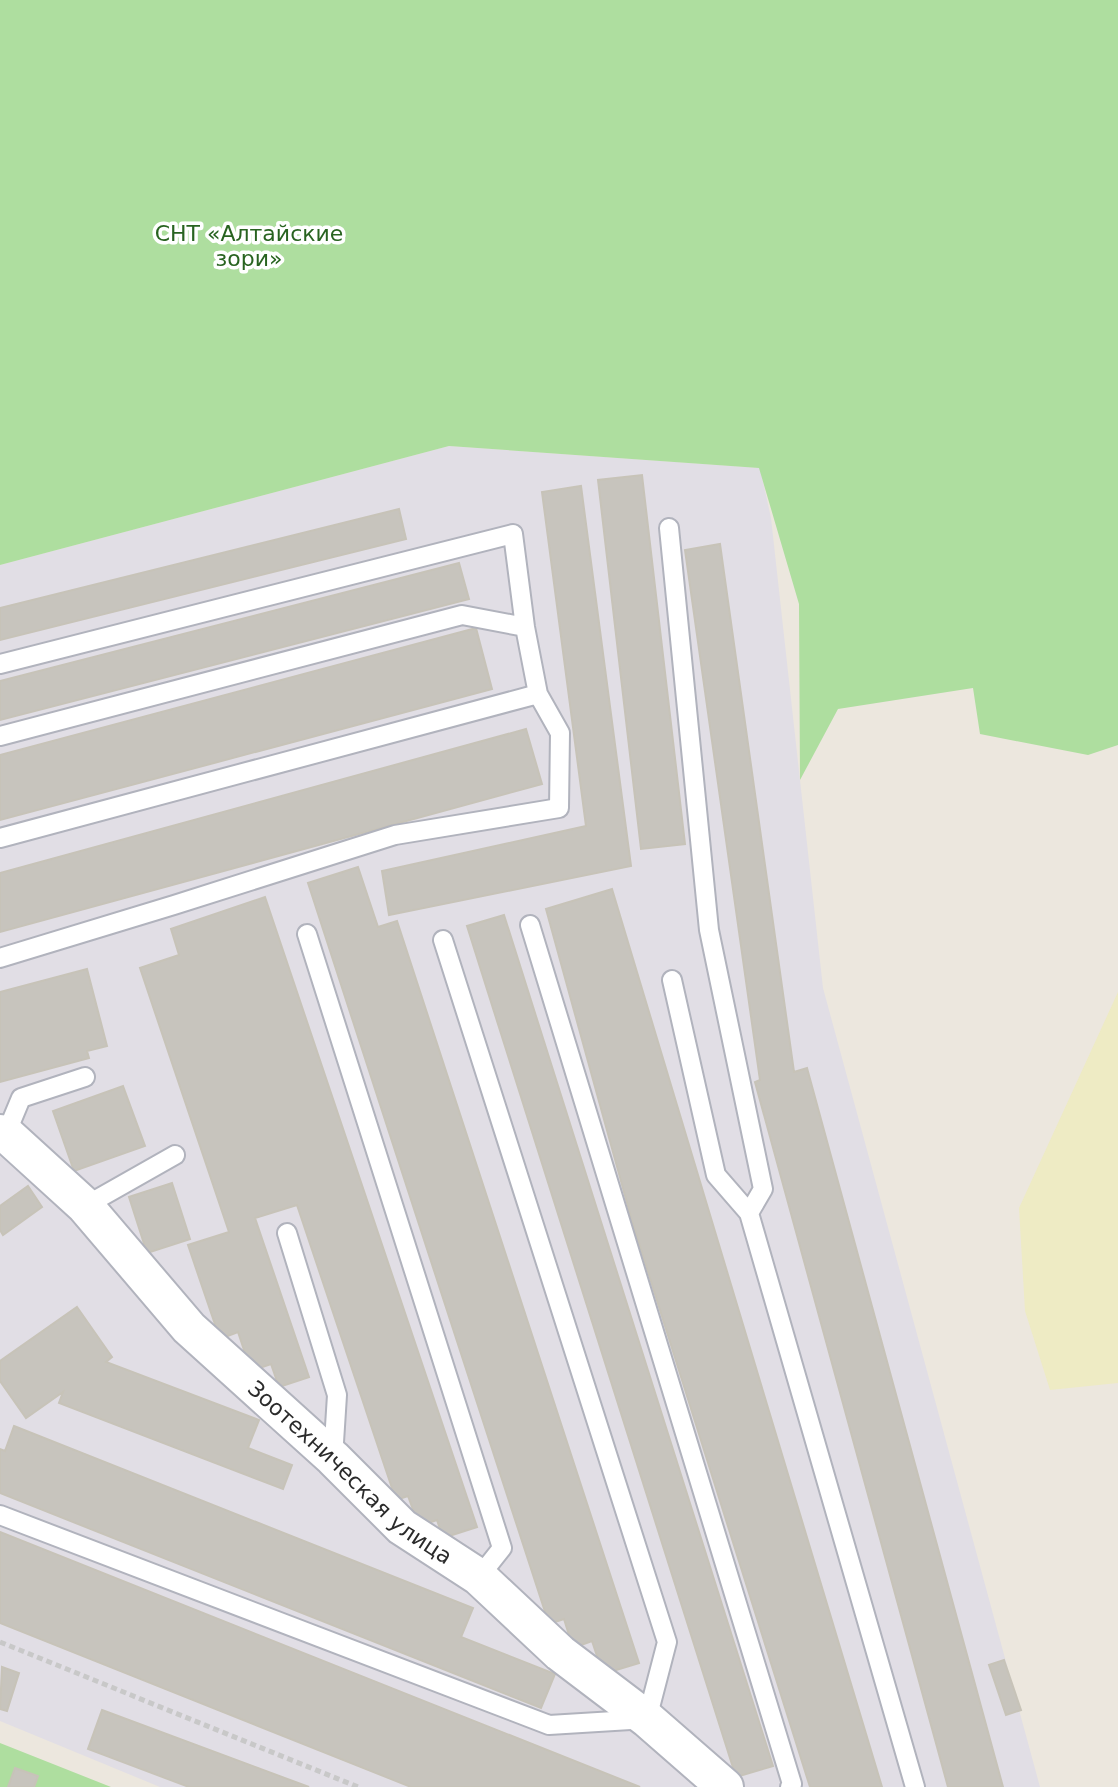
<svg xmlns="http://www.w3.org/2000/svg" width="1118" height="1787" viewBox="0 0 1118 1787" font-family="'DejaVu Sans',sans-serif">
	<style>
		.industrial { fill: #e1dee5 }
		.green { fill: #aede9f }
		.sand { fill: #eeebc4 }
		.building { fill: #c7c4bd; stroke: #c7c3b8; stroke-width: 2 }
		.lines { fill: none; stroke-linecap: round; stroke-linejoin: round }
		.service-casing { stroke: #b1b3bd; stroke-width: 22 }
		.minor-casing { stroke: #b1b3bd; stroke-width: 40 }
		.path { stroke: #c8c8c8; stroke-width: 5; stroke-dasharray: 6 4; stroke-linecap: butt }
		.service { stroke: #fff; stroke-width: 18 }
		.minor { stroke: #fff; stroke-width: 36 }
		.labels { text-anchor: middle; stroke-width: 7; stroke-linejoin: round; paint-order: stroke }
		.park-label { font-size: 22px; fill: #286320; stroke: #fff }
		.street-label { font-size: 22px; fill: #2b2b2b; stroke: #fff }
	</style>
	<rect width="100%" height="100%" fill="#ece7de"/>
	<path class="industrial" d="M449,446L760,468L771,518L823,988L1040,1787H160L0,1721V565Z"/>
	<path class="green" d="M0,0H1118V745L1088,755L980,734L973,688L838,709L800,780L799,604L759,468L449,446L0,565Z
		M0,1743L111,1787H0Z"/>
	<path class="sand" d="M1118,992V1383L1050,1390L1025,1311L1019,1208Z"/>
	<path class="building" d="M642,475L685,844L641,849L598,480Z
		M581,486L631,866L389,915L382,871L586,826L542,492Z
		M399,509L406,539L0,640V608Z
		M720,544L794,1072L807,1068L1003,1787H948L755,1082L760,1080L685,550Z
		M459,563L469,599L0,720V681Z
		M476,628L492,689L0,820V755Z
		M526,729L542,784L0,932V873Z
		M358,867L378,927L397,921L639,1663L603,1674L592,1641L573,1648L564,1619L549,1624L308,883Z
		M612,889L882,1787H810L632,1221L546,909Z
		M265,897L477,1527L443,1538L437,1520L419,1526L408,1496L396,1500L297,1205L255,1218L309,1377L279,1387L271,1364L251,1371L238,1332L220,1339L188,1245L229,1232L140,968L179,955L171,929Z
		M504,915L773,1766L736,1777L467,926Z
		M87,969L107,1046L87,1051L89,1058L0,1082V992Z
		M123,1086L145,1146L74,1171L53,1111Z
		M172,1183L190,1239L147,1253L129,1197Z
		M28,1186L42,1207L3,1235L0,1230V1206Z
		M77,1307L112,1357L106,1362L259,1420L248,1448L292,1465L283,1489L59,1403L63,1392L26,1418L0,1381V1361Z
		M14,1426L473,1608L461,1637L555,1674L541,1708L0,1493V1449L5,1451Z
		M0,1532L640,1787H411L0,1623Z
		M1004,1660L1021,1710L1006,1715L989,1665Z
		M2,1667L19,1673L7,1711L0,1709Z
		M102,1710L309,1787H189L88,1749Z
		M15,1768L38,1776L34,1787H8Z"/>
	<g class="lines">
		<defs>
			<path id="service" d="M669,528L709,930L763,1189L749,1213L915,1787
				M0,664L513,534L525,627L538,694L560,733L559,808L395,835L174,905L0,958
				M0,736L462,615L525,627
				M0,838L538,694
				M530,925L792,1784L790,1787
				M307,934L502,1548L479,1577
				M672,980L716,1175L749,1213
				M6,1134L21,1098L85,1077
				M85,1206L175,1155
				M287,1233L337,1395L333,1458
				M0,1515L549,1725L647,1719L667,1642L443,940"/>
			<g id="minor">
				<path id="s1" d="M0,1133L6,1134L85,1206L189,1328L333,1458L402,1527L479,1577L560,1653L647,1719L725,1787"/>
			</g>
		</defs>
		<use href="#service" class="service-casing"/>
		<use href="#minor" class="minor-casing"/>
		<path class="path" d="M0,1642L358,1787"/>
		<use href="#service" class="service"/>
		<use href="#minor" class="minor"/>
	</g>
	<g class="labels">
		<g class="park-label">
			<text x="249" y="241">СНТ «Алтайские<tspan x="249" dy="25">зори»</tspan></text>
		</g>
		<g class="street-label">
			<text dy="8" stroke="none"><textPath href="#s1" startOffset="490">Зоотехническая улица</textPath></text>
		</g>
	</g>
</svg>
